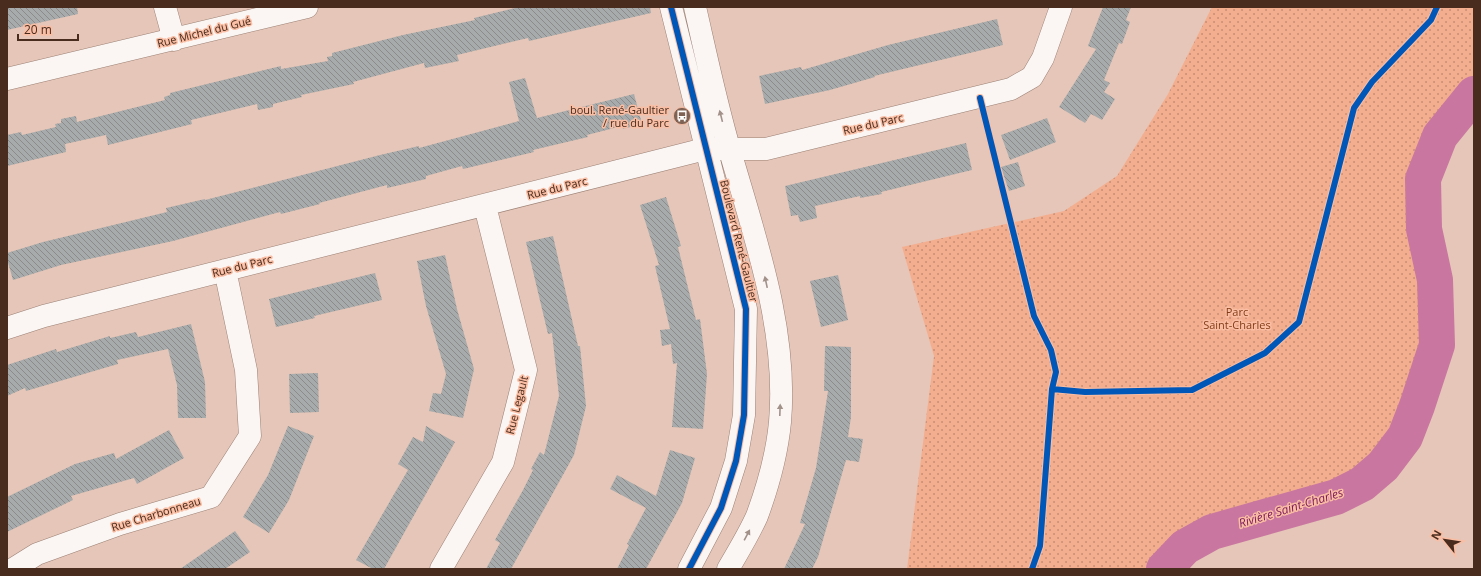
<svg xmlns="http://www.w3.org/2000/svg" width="1481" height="576" viewBox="0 0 1481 576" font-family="'Open Sans',sans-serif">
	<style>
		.park { fill: url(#park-dots) }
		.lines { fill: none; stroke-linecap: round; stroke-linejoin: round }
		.river { stroke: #c976a0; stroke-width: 36 }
		.building { fill: url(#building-back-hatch) }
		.minor-casing { stroke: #9b8074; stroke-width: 23 }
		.minor { stroke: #fbf6f4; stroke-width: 22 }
		.cycleway-casing { stroke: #fabea4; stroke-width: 8 }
		.cycleway { stroke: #0057b8; stroke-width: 6 }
		.oneway { fill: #a29189 }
		.labels { text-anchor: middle; stroke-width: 3; stroke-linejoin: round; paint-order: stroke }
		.street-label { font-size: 11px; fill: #492c1e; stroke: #fabea4 }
		.poi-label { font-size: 11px; fill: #492c1e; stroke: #fabea4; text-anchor: end }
		.park-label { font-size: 11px; fill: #833b16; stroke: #fabea4 }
		.water-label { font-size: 12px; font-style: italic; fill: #7c1b5c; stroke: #fabea4 }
	</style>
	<defs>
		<pattern id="park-dots" width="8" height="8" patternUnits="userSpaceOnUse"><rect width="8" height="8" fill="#f3ae8f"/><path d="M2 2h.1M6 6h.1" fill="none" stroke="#c78e74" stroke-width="1.8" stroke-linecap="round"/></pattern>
		<pattern id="building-back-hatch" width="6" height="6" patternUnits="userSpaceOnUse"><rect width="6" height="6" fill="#a8abab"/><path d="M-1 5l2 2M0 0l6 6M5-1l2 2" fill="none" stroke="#8b8b8b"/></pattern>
	</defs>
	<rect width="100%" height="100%" fill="#e6c6b8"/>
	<path class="park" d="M1212,7H1474V77L1435,121L1419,155L1409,193L1408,225L1427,318L1423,353L1394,429L1377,451L1350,472L1310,493L1217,515L1179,532L1158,553L1148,569H907L934,356L902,247L1064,211L1117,176L1168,94Z"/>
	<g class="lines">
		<path class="river" d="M1164,569L1185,547L1212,532L1336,497L1362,484L1383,466L1405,437L1417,406L1437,345L1435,280L1424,229L1423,179L1440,136L1474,94"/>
	</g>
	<path class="building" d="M7,7H77L78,14L7,30Z
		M519,7H650L651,13L529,41L528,38L457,55L459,61L425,68L424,63L353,82L354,84L301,95L302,97L273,104V107L258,110L257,104L191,120L192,124L108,145L106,135L65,144L66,152L7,166V135L21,132L22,135L56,127L55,124L61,123V119L76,116L77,122L165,100L164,97L170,95V93L281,66V69L328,61L327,57L332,56V53L403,35L475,20L474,18Z
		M1103,7H1131L1126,20L1130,22L1122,44L1119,43L1104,80L1110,83L1104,92L1115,99L1102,120L1091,114L1085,123L1059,107L1096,49L1088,46Z
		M997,19L1003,45L874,76L875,77L830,90L765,104L759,76L801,67L802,70L888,45Z
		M525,78L537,118L634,94L642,124L623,129L622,126L587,135L588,137L533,150L534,152L463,169L462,166L426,176V179L387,188V185L319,203L320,204L281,214L280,212L173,241L61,265L13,280L7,259V253L43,242L167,212L166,208L205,199V200L380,155L419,146V148L519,121L509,82Z
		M1047,118L1056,142L1010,160L1001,135Z
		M966,143L972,170L881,192L882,194L860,198V196L815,206L817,218L800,222L798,215L791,216L785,186Z
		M1018,162L1025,186L1009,191L1001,167Z
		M666,197L681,246L678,247L696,320L700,319L707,374L703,429L672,427L677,363L673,364L671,344L662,346L660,330L670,329L655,266L659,265L640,205Z
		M553,236L578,346H580L586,406L574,455L511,569H486L500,543L495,540L523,490L533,470L531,469L540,452L544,455L559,396L552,333L548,334L526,242Z
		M445,255L457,309L474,369L463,418L429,411L433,393L441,394L446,374L426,306L417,261Z
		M375,273L382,300L314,316L315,318L276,327L269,299Z
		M838,275L848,320L821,327L810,281Z
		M191,324L205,382L206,418H178L177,385L168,349L117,360L118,364L26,391L25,388L7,396V365L56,349L57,352L110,336V338L136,332L138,337Z
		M825,346L851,347V417L848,437L863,439L859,462L846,460L818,557L812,569H784L805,524L800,523L816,468L828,391H824Z
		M318,373L319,412L290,413L289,374Z
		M288,426L314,436L289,500L269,533L243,517L268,475Z
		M426,426L455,442L384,569H373L356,560L408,470L398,464L413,437L423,442Z
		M169,430L184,458L137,484L134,478L71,496L73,500L7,532V497L75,464L114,453L116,459Z
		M670,450L695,458L682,503L646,569H617L629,545L627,544L646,508L610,489L617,475L656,496Z
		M235,531L250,552L225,569H180Z"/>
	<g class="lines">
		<defs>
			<path id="minor" d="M165,7L174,40
				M671,7L746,309L744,415L736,461L721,508L689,569
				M695,7C706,55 716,103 730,151C755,238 788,330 780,422C777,454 768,486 757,516C749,534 738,552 728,569
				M7,79L307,7
				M7,328L44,316L705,149H766L1011,89L1032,77L1043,58L1061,7
				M13,569L37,554L120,524L211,497L250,436L246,370L225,270
				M441,569L503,462L526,370L485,206"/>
		</defs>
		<use href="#minor" class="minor-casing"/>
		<use href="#minor" class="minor"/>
		<defs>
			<path id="cycleway" d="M671,7L746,309L744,415L736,461L721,508L689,569
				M980,98L1034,316L1051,350L1056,372L1052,389L1040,546L1032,569
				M1052,389L1085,392L1192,390L1265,353L1299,322L1354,108L1372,82L1431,20L1437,7"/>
		</defs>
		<use href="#cycleway" class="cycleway-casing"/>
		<use href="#cycleway" class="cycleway"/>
	</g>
	<defs><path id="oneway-solid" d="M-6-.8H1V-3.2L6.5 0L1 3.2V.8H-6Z"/></defs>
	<g class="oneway">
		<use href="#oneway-solid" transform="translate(721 116) rotate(-104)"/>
		<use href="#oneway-solid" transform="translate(766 282) rotate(-102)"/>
		<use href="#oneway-solid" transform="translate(780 410) rotate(-88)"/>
		<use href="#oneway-solid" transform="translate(747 535) rotate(-62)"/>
	</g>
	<defs>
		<symbol id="bus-disc" viewBox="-11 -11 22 22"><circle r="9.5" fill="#806254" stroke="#fabea4"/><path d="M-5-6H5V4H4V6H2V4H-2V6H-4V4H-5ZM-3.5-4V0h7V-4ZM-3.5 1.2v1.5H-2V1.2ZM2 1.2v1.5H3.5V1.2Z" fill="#fff"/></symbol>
	</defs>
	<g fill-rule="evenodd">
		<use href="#bus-disc" x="672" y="106" width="20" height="20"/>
	</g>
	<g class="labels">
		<g class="street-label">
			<text transform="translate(204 32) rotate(-14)" y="4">Rue Michel du Gué</text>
			<text transform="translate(873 124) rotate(-13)" y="4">Rue du Parc</text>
			<text transform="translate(557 188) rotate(-14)" y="4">Rue du Parc</text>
			<text transform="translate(739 241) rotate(76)" y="4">Boulevard René-Gaultier</text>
			<text transform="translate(242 266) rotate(-14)" y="4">Rue du Parc</text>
			<text transform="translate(517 405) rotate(-76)" y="4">Rue Legault</text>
			<text transform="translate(156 514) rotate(-17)" y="4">Rue Charbonneau</text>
		</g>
		<g class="poi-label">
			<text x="669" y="114">boul. René-Gaultier<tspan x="669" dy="13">/ rue du Parc</tspan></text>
		</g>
		<g class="park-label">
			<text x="1237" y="316">Parc<tspan x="1237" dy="13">Saint-Charles</tspan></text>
		</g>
		<g class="water-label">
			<text transform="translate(1291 508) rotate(-17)" y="4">Rivière Saint-Charles</text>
		</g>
	</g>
	<rect width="1481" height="576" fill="none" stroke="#492c1e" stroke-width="16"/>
	<g transform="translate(1445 540) rotate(300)" stroke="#fabea4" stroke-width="3" paint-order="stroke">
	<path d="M0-3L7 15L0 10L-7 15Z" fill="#492c1e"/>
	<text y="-6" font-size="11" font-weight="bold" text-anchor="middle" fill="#492c1e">N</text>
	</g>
	<path d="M18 34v6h60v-6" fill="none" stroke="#492c1e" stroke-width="2"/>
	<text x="24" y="34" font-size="12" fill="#492c1e" stroke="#fabea4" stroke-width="3" paint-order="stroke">20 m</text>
</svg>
